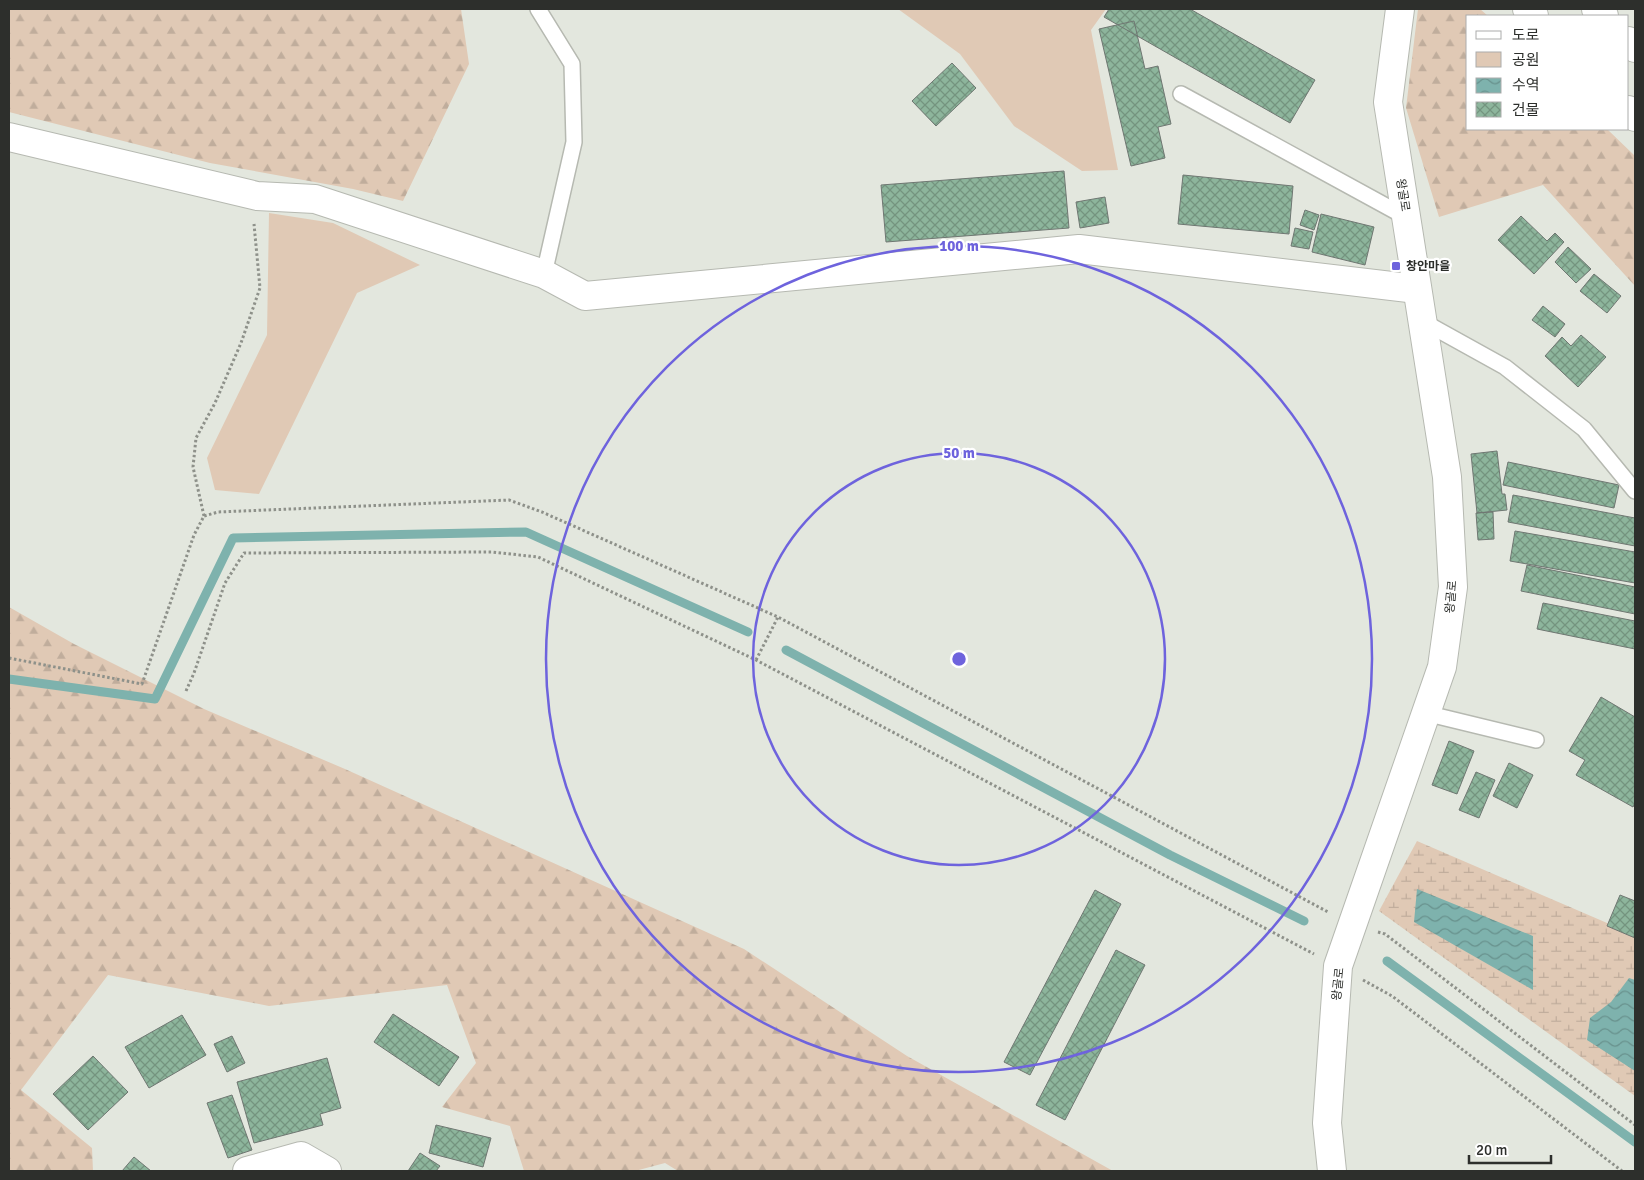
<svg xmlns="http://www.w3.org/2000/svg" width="1644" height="1180" viewBox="0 0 1644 1180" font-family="Signika,'Noto Sans KR',sans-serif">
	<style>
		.green { fill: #e0c9b5 }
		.forest { fill: url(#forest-firs) }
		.wetland { fill: url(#wetland-marsh) }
		.water { fill: url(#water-waves) }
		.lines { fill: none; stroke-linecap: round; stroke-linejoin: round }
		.stream { stroke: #7eb2ad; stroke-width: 9 }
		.building { fill: url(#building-cross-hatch); stroke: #6f7772 }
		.service-casing { stroke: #b6b9b1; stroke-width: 18 }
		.minor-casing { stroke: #b6b9b1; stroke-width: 30 }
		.secondary-casing { stroke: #b6b9b1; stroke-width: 30 }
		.motorway-casing { stroke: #b6b9b1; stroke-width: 30 }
		.path { stroke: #8e918a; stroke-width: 3; stroke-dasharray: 2.5 2.5; stroke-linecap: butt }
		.service { stroke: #fff; stroke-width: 15 }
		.minor { stroke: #fff; stroke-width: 28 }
		.secondary { stroke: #fff; stroke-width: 28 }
		.motorway { stroke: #fff; stroke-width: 28 }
		.ring { fill: none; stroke: #6e63dd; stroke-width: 2.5 }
		.poi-dot { fill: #6e63dd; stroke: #fff; stroke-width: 2 }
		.labels { text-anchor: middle; stroke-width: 4.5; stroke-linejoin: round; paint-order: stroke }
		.street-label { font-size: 12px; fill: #2d2f2c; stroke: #fff }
		.poi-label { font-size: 12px; font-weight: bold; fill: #2d2f2c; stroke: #fff; text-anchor: start }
		.centre { fill: #6e63dd; stroke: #fff; stroke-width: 2.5 }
		.ring-label { font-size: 15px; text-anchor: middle; font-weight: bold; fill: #6e63dd; stroke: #fff; stroke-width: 4.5; stroke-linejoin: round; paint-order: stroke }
	</style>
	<defs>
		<pattern id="forest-firs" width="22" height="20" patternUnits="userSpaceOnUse" patternTransform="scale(1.25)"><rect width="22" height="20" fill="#e0c9b5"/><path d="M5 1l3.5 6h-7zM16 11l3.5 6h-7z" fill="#c0ad9c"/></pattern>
		<pattern id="wetland-marsh" width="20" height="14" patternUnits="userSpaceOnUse" patternTransform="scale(1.25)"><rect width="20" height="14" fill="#e0c9b5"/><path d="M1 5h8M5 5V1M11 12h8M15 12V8" fill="none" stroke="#c0ad9c"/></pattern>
		<pattern id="water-waves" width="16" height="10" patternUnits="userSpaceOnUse" patternTransform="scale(1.25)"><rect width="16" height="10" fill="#7eb2ad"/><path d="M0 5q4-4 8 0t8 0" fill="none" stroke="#68918d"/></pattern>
		<pattern id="building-cross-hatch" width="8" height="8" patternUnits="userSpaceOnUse" patternTransform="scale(1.25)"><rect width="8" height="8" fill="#8db59c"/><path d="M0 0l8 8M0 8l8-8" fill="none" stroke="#74947f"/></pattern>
	</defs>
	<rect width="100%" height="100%" fill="#e3e7de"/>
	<path class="green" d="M898,9H1106L1091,30L1118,170L1082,171L1014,126L960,54Z
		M269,213L333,223L420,265L357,293L259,494L215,490L207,458L267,335Z"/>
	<path class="forest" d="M9,9H461L469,64L403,201L353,189L210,163L9,112Z
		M1418,9H1480L1488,16H1468V129H1607L1635,156V286L1543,185L1439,217L1406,108Z
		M9,607L74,644L204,709L345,769L744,949L907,1056L1113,1171H678L665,1163L635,1171H524L510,1126L442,1107L476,1063L447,985L269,1006L108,975L21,1090L92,1148L93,1171H9Z"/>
	<path class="wetland" d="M1417,841L1635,935V1096L1379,911Z"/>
	<path class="water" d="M1417,889L1533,936V990L1414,922Z
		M1629,978L1635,980V1071L1587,1040L1590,1018L1611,1002Z"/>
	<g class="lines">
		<path class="stream" d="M786,650L1170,855L1304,921
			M9,679L155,699L233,538L526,532L748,632
			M1387,961L1635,1142"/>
	</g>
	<path class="building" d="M1109,9H1190L1315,80L1290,123L1104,17Z
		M1134,21L1145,69L1158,66L1171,124L1158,127L1165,158L1131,166L1099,29Z
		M952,63L976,88L936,126L912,101Z
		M1064,171L1069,228L886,242L881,185Z
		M1183,175L1293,186L1289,234L1178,224Z
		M1105,197L1109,223L1080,228L1076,202Z
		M1305,210L1319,215L1314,230L1300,225Z
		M1321,214L1374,227L1365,265L1312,252Z
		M1521,216L1547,241L1555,233L1564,242L1534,274L1498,240Z
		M1295,228L1313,232L1309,249L1291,246Z
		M1568,247L1591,269L1576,283L1555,262Z
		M1594,274L1621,296L1607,313L1580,291Z
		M1543,306L1565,324L1555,337L1532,320Z
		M1581,335L1606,357L1578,387L1545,356L1562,337L1571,346Z
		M1497,451L1502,494H1505L1507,510L1477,513L1471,454Z
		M1508,462L1619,485L1614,508L1503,485Z
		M1513,495L1635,518V546L1508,522Z
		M1493,512L1494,539L1478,540L1476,513Z
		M1515,531L1635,552V583L1510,561Z
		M1527,565L1635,587V614L1521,591Z
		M1543,603L1635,621V649L1537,629Z
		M1601,697L1635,717V803L1633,807L1576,775L1585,760L1569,751Z
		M1449,741L1474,751L1457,794L1432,785Z
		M1509,763L1533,775L1517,808L1493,796Z
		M1476,772L1495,780L1479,818L1459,810Z
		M1095,890L1121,904L1030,1075L1004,1062Z
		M1620,895L1635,901V938L1607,926Z
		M1116,950L1145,965L1065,1120L1036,1105Z
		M393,1014L459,1057L439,1086L374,1042Z
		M182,1015L206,1055L149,1088L125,1047Z
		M232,1036L245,1063L227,1072L214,1044Z
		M93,1056L128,1092L88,1130L53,1094Z
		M327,1058L341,1108L320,1114L323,1125L254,1143L237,1082Z
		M232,1095L252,1150L228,1158L207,1103Z
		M436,1125L491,1138L483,1167L429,1153Z
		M420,1153L440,1166L436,1171H408Z
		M134,1157L151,1171H122Z"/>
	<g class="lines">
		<defs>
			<path id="service" d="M538,9L572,64L574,142L544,274
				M1181,94L1406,217
				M1422,321L1505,367L1584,429L1635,491
				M1425,713L1536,740"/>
			<path id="minor" d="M9,137L257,196L315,199L544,274L585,296L1079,249L1417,289
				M247,1171L301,1156L327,1171"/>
			<path id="secondary" d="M1332,1171L1327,1123L1338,966L1442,667L1453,587L1447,477L1388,102L1400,9"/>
			<path id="motorway" d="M1527,9L1534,16
				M1596,9L1604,16
				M1628,41L1635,48
				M1628,110L1635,117"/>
		</defs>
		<use href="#service" class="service-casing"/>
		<use href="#minor" class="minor-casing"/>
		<use href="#secondary" class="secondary-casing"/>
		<use href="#motorway" class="motorway-casing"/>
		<path class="path" d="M204,516L193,467L196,438L215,403L241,343L260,288L254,224
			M9,658L142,684L194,535L204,516L218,512L509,500L542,512L778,617L1328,912
			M756,660L778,617
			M186,691L194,673L225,583L244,553L492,552L538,557L756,660L1314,954
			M1378,932L1385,934L1635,1125
			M1363,980L1392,996L1622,1171"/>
		<use href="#service" class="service"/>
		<use href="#minor" class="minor"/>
		<use href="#secondary" class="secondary"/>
		<use href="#motorway" class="motorway"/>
	</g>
	<g class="ring">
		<circle cx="959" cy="659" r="206"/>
		<circle cx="959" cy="659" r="413"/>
	</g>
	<rect class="poi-dot" x="1391" y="261" width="10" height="10" rx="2.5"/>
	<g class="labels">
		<g class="street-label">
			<text transform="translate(1403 195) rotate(81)" y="4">왕골로</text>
			<text transform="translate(1451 597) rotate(-85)" y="4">왕골로</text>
			<text transform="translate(1338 984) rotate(-84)" y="4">왕골로</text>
		</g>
		<g class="poi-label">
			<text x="1406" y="270">창안마을</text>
		</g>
	</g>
	<circle cx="959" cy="659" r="8" class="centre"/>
	<g class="ring-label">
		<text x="959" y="251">100 m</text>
		<text x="959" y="458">50 m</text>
	</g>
	<rect width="1644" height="1180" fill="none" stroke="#2d2f2c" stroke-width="20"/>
	<rect x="1466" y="15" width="162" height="115" fill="#ffffff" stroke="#abacab"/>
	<rect x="1476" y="31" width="25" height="8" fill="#ffffff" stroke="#abacab"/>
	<text x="1512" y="40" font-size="15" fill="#2d2f2c">도로</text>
	<rect x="1476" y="52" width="25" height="15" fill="#e0c9b5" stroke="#abacab"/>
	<text x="1512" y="65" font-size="15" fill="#2d2f2c">공원</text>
	<rect x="1476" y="78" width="25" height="15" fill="url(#water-waves)" stroke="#abacab"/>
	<text x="1512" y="90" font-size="15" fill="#2d2f2c">수역</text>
	<rect x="1476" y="102" width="25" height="15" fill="url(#building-cross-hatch)" stroke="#abacab"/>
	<text x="1512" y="115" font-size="15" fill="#2d2f2c">건물</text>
	<path d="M1469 1155v8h82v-8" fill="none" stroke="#2d2f2c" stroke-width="2.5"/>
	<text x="1476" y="1155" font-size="15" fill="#2d2f2c" stroke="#ffffff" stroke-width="4" paint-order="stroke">20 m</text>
</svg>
